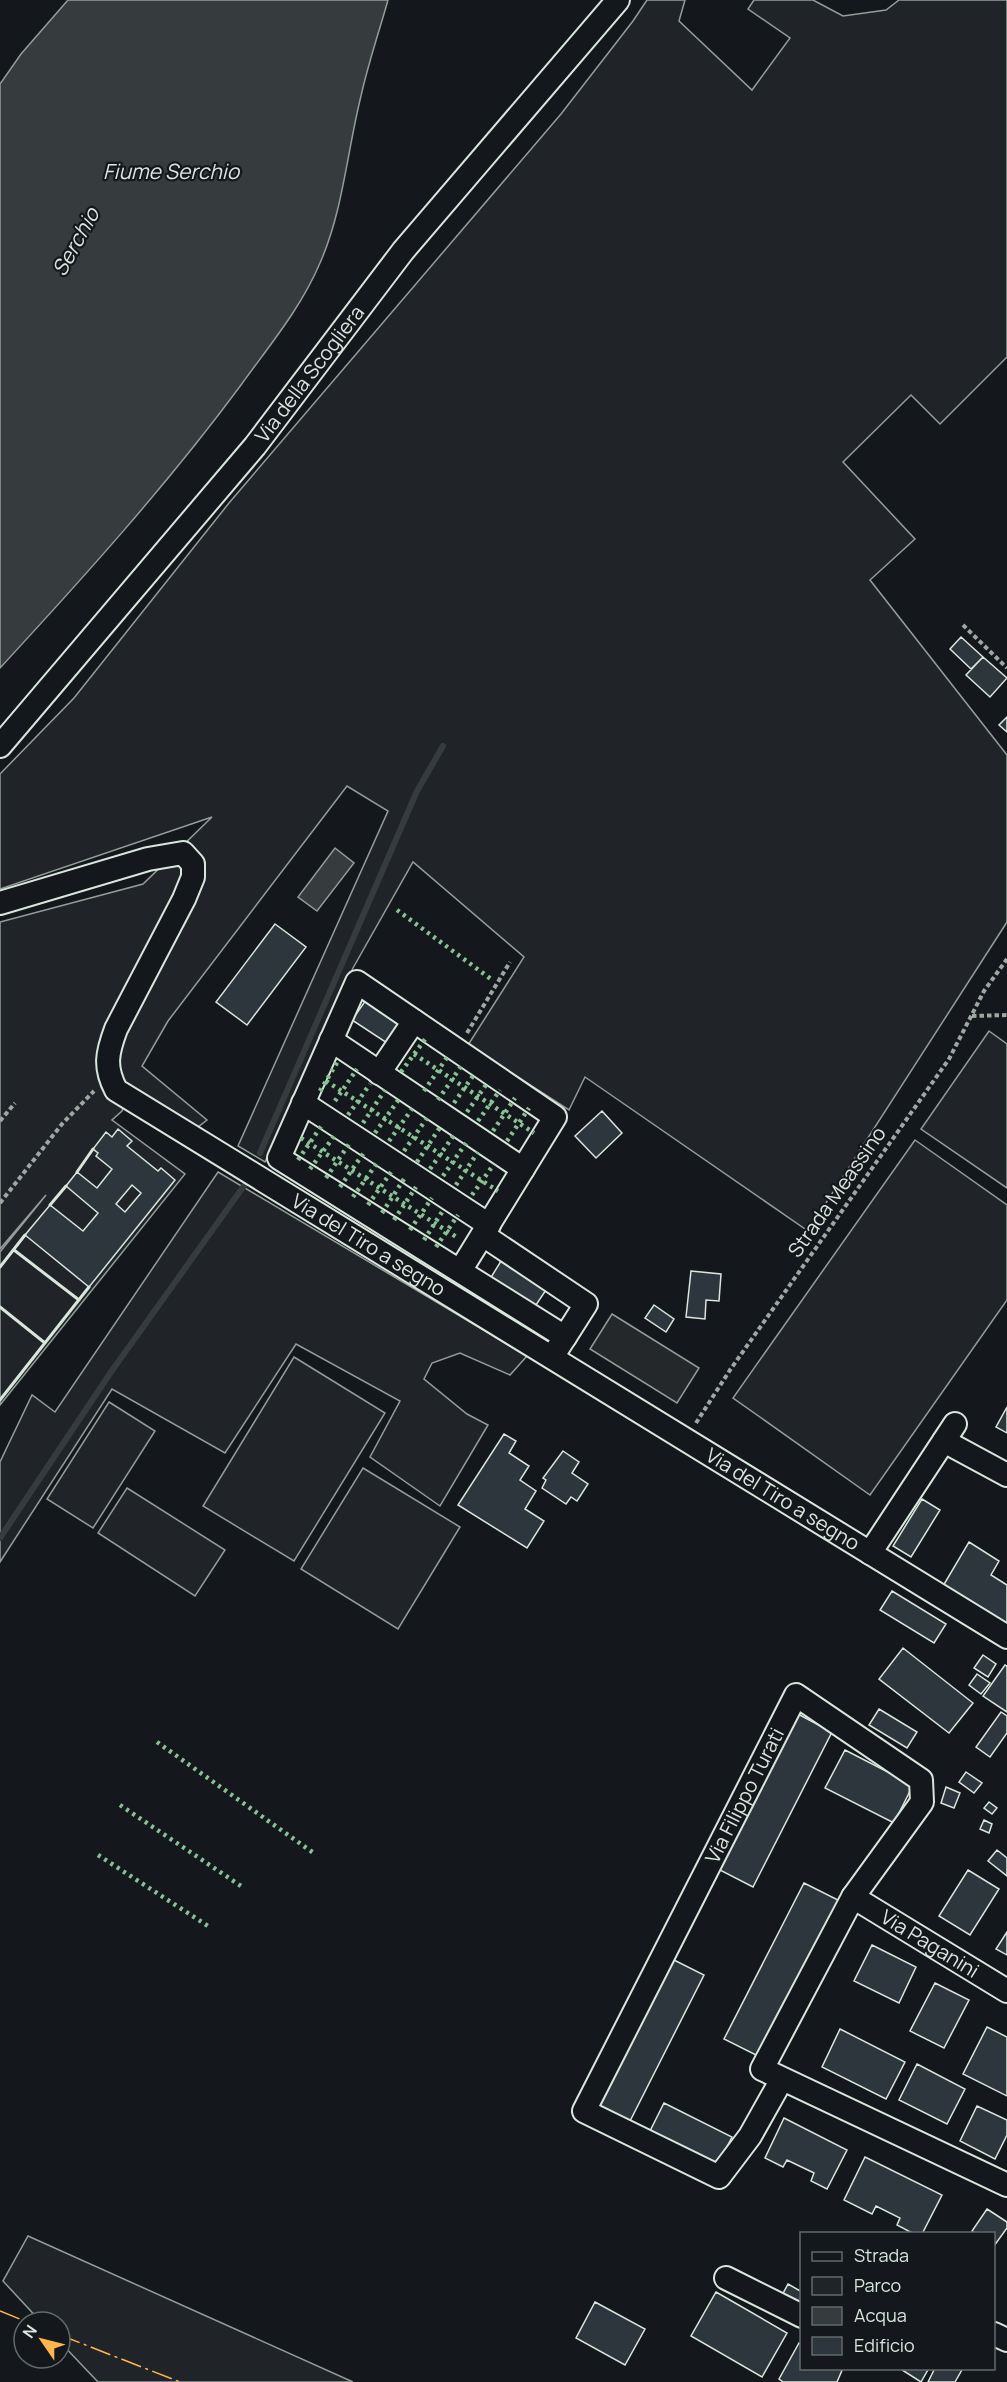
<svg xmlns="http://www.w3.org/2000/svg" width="1007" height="2382" viewBox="0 0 1007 2382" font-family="Manrope,sans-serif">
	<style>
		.green { fill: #202428; stroke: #939e99; stroke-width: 1.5 }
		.parking { fill: #24282b; stroke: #939e99; stroke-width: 1.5 }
		.water { fill: #363b3e; stroke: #939e99; stroke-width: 1.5 }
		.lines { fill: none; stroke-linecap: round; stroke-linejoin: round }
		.stream { stroke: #363b3e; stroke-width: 6 }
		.building { fill: #2c363c; stroke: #d8e6dc; stroke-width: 1.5; fill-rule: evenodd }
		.minor-casing { stroke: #d8e6dc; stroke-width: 26 }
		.path { stroke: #9da8a2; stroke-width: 4; stroke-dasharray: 4.5 3; stroke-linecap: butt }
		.minor { stroke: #14181c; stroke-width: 22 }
		.hedge { stroke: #8ac095; stroke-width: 4.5; stroke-dasharray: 3 4.5; stroke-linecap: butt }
		.wall { stroke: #d8e6dc; stroke-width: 3 }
		.power { stroke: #ffb74d; stroke-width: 1.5; stroke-dasharray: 21 4.5 3 4.5; stroke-linecap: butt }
		.labels { text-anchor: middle; stroke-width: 4.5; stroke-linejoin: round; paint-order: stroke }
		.street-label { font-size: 20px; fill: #d8e6dc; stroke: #14181c }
		.water-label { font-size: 21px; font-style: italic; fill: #d8e6dc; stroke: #14181c }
	</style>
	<rect width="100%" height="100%" fill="#14181c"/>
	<path class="green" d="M647,0H685L679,21L752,90L790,38L748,9L754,0H813L843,16L886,10L899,0H1007V357L940,424L911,395L843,462L915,539L870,580L1007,755V922L808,1231L585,1077L569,1110L468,1045L524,957L413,862L353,968L265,1162L238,1146L388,811L347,786L168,1021L142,1066L207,1120L194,1130L131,1089L122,1111L112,1120L185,1174L0,1405V1252L46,1195L0,1249V922L143,884L212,817L0,889V774L74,698L229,503L561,114L633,21Z
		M989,1031L1007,1044V1188L921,1129Z
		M915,1140L1007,1205V1300L870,1495L733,1398Z
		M218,1172L527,1356L510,1375L460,1353L432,1363L424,1379L467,1414L488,1425L440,1506L370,1457L400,1401L296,1344L225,1453L112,1389L0,1562V1462L32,1395L55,1412Z
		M294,1357L385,1413L294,1561L203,1506Z
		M109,1402L155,1431L93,1528L47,1499Z
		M363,1468L460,1527L398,1629L301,1569Z
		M127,1488L225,1550L195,1596L98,1533Z
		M28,2236L353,2382H98L60,2342V2322H41L3,2281Z"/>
	<path class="parking" d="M612,1314L699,1368L677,1403L590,1349Z"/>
	<path class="water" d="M68,0H388C379,32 368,64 361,96C347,152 343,211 320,263C301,308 269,346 241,385C167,485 84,577 0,668V84L21,54Z
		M335,848L354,863L317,911L298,897Z"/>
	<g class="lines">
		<path class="stream" d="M260,1153L417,791L443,746
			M0,1538L111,1372L246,1183"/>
	</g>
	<path class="building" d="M961,637L983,657L971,669L950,649Z
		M983,657L1007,678L990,697L966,675Z
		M1007,717V732L999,725Z
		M275,924L306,947L247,1025L216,1002Z
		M366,1000L403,1025L390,1045L352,1020Z
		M602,1111L622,1133L596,1158L575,1136Z
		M118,1129L132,1141L127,1146L158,1171L161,1168L175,1180L89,1287L25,1235L50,1205L83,1231L98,1213L66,1186L77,1172L97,1188L112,1169L96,1156L98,1153L93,1149L106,1132L112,1137ZM132,1185L141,1193L125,1212L116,1204Z
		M501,1261L546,1290L534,1308L490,1279Z
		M691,1271L721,1274L719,1301L706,1300L705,1319L686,1317Z
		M654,1305L674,1319L666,1332L645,1318Z
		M1007,1407V1433L996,1427Z
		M504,1434L516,1441L509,1453L529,1466L520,1480L536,1491L525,1509L544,1521L527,1548L458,1505Z
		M563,1451L579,1462L572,1473L588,1484L577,1501L571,1497L566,1504L542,1488L546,1480L543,1478Z
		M922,1499L940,1510L911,1557L893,1546Z
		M969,1542L999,1561L991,1575L1007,1585V1625L943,1586Z
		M892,1591L946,1624L934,1643L880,1610Z
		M903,1648L973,1703L949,1733L879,1679Z
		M983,1655L996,1664L988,1677L974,1668Z
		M1005,1665L1007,1666V1712L983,1696Z
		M977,1674L990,1683L981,1694L969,1685Z
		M879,1709L917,1732L907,1748L869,1725Z
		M1001,1712L1007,1716V1733L990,1757L976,1747Z
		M796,1713L832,1732L753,1887L716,1868Z
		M845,1750L913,1785L894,1823L825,1788Z
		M966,1772L982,1783L974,1793L959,1782Z
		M946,1787L960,1793L954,1808L941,1803Z
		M989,1802L997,1808L992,1814L984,1808Z
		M984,1820L992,1824L989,1833L980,1829Z
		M997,1850L1007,1858V1876L988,1861Z
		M968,1870L999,1889L970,1935L939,1916Z
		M804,1883L842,1902L762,2058L724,2039Z
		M1007,1932V1955L996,1949Z
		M872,1945L916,1967L899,2003L854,1981Z
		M670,1958L704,1975L627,2127L593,2110Z
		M935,1983L969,2000L944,2048L910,2031Z
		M987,2027L1007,2037V2096L963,2074Z
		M840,2029L905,2062L886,2099L822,2067Z
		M917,2064L965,2089L947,2124L899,2100Z
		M664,2103L732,2137L714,2172L646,2139Z
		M977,2106L1007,2120V2135L995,2159L960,2141Z
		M784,2118L847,2150L827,2189L811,2181L814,2173L787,2160L783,2167L765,2158Z
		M865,2157L942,2195L922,2234H914L897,2225L900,2218L876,2206L872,2214L844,2200Z
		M987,2209L1007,2222V2228L994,2246V2234H976L972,2231Z
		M788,2284L802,2292V2312L780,2299Z
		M716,2292L787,2333L762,2377L691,2336Z
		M595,2302L645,2329L625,2365L576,2338Z
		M799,2343L802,2345V2368H843L837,2382H783L779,2379Z
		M899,2368H929L921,2382Z
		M935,2368H963L955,2382H928Z"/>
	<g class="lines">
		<defs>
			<g id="minor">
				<path id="s1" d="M0,746L255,446L403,251L618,0"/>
				<path id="s2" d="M0,903L148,859L183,853L193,864V877L184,899L116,1029C107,1053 104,1067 116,1090L1007,1637"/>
				<path d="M331,1040L523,1169"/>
				<path d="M379,1073L414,1021"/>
				<path d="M303,1103L489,1225"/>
				<path d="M483,1235L586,1304L565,1337"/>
				<path d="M460,1271L555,1117L357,982L279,1158L565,1337L552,1357"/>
				<path d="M944,1441L1007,1475"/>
				<path d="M870,1553L955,1424"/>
				<path id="s3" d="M853,1897L1007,1991"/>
				<path id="s4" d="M782,2079L750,2136L719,2177L584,2111L796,1695L921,1780L922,1802L853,1897L762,2069L1007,2185"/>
				<path d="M726,2278L802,2316"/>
				<path d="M994,2334L1007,2340"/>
			</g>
		</defs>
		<use href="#minor" class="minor-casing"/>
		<path class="path" d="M963,625L1007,668
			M972,1016L1007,1015
			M467,1033L510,962
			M0,1121L15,1103
			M0,1203L62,1124L94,1091
			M696,1423L730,1370L949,1059L984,991L1007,959"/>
		<use href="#minor" class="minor"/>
		<path class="hedge" d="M397,910L491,979
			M414,1054L534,1133
			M401,1072L426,1038
			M326,1081L498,1191
			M320,1091L338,1061
			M424,1091L448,1056
			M438,1100L462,1065
			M335,1101L357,1069
			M454,1103L475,1073
			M467,1112L488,1082
			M348,1115L370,1084
			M478,1121L500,1090
			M363,1123L385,1090
			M493,1131L515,1098
			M375,1133L399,1099
			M301,1138L458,1238
			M389,1141L412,1109
			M507,1141L529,1108
			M404,1151L427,1118
			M298,1160L322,1125
			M417,1162L441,1126
			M310,1169L335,1135
			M430,1169L454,1135
			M443,1176L466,1143
			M326,1178L349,1144
			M456,1185L478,1152
			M340,1187L365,1151
			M472,1195L494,1164
			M353,1197L377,1163
			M368,1205L391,1172
			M382,1213L404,1179
			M394,1220L416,1187
			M410,1230L432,1198
			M424,1240L444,1209
			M436,1247L458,1215
			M157,1742L315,1854
			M120,1805L241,1886
			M98,1855L208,1926"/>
		<path class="wall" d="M77,1172L93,1149
			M50,1205L66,1186
			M14,1250L79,1300
			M0,1267L25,1235
			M0,1307L45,1343
			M0,1400L89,1287"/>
		<path class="power" d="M0,2311L27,2322
			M60,2335L180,2382"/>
	</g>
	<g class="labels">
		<g class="street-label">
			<text dy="7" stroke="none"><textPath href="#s1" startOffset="484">Via della Scogliera</textPath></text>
			<text transform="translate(837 1192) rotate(-55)" y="7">Strada Meassino</text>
			<text dy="7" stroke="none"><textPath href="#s2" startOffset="748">Via del Tiro a segno</textPath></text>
			<text dy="7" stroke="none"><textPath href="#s2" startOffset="1234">Via del Tiro a segno</textPath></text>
			<text dy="7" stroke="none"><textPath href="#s4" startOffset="621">Via Filippo Turati</textPath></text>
			<text dy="7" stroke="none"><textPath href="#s3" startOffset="90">Via Paganini</textPath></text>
		</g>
		<g class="water-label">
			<text x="171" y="179">Fiume Serchio</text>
			<text transform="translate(76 242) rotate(-61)" y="7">Serchio</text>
		</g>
	</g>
	<rect x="800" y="2232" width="195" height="138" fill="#14181c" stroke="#626a69" stroke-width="1.5"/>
	<rect x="812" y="2252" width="30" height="9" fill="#14181c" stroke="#626a69" stroke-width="1.5"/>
	<text x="854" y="2262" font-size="18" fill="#d8e6dc">Strada</text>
	<rect x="812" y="2277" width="30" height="18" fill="#202428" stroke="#626a69" stroke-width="1.5"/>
	<text x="854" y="2292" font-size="18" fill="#d8e6dc">Parco</text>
	<rect x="812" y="2307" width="30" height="18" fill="#363b3e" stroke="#626a69" stroke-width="1.5"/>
	<text x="854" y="2322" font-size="18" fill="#d8e6dc">Acqua</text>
	<rect x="812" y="2337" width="30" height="18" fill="#2c363c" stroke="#626a69" stroke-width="1.5"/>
	<text x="854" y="2352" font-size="18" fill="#d8e6dc">Edificio</text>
	<g transform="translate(42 2340) rotate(305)"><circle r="28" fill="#14181c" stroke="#626a69" stroke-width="1.5"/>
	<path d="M0-4.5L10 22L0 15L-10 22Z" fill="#ffb74d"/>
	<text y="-9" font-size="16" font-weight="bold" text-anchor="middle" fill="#d8e6dc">N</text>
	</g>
</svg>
